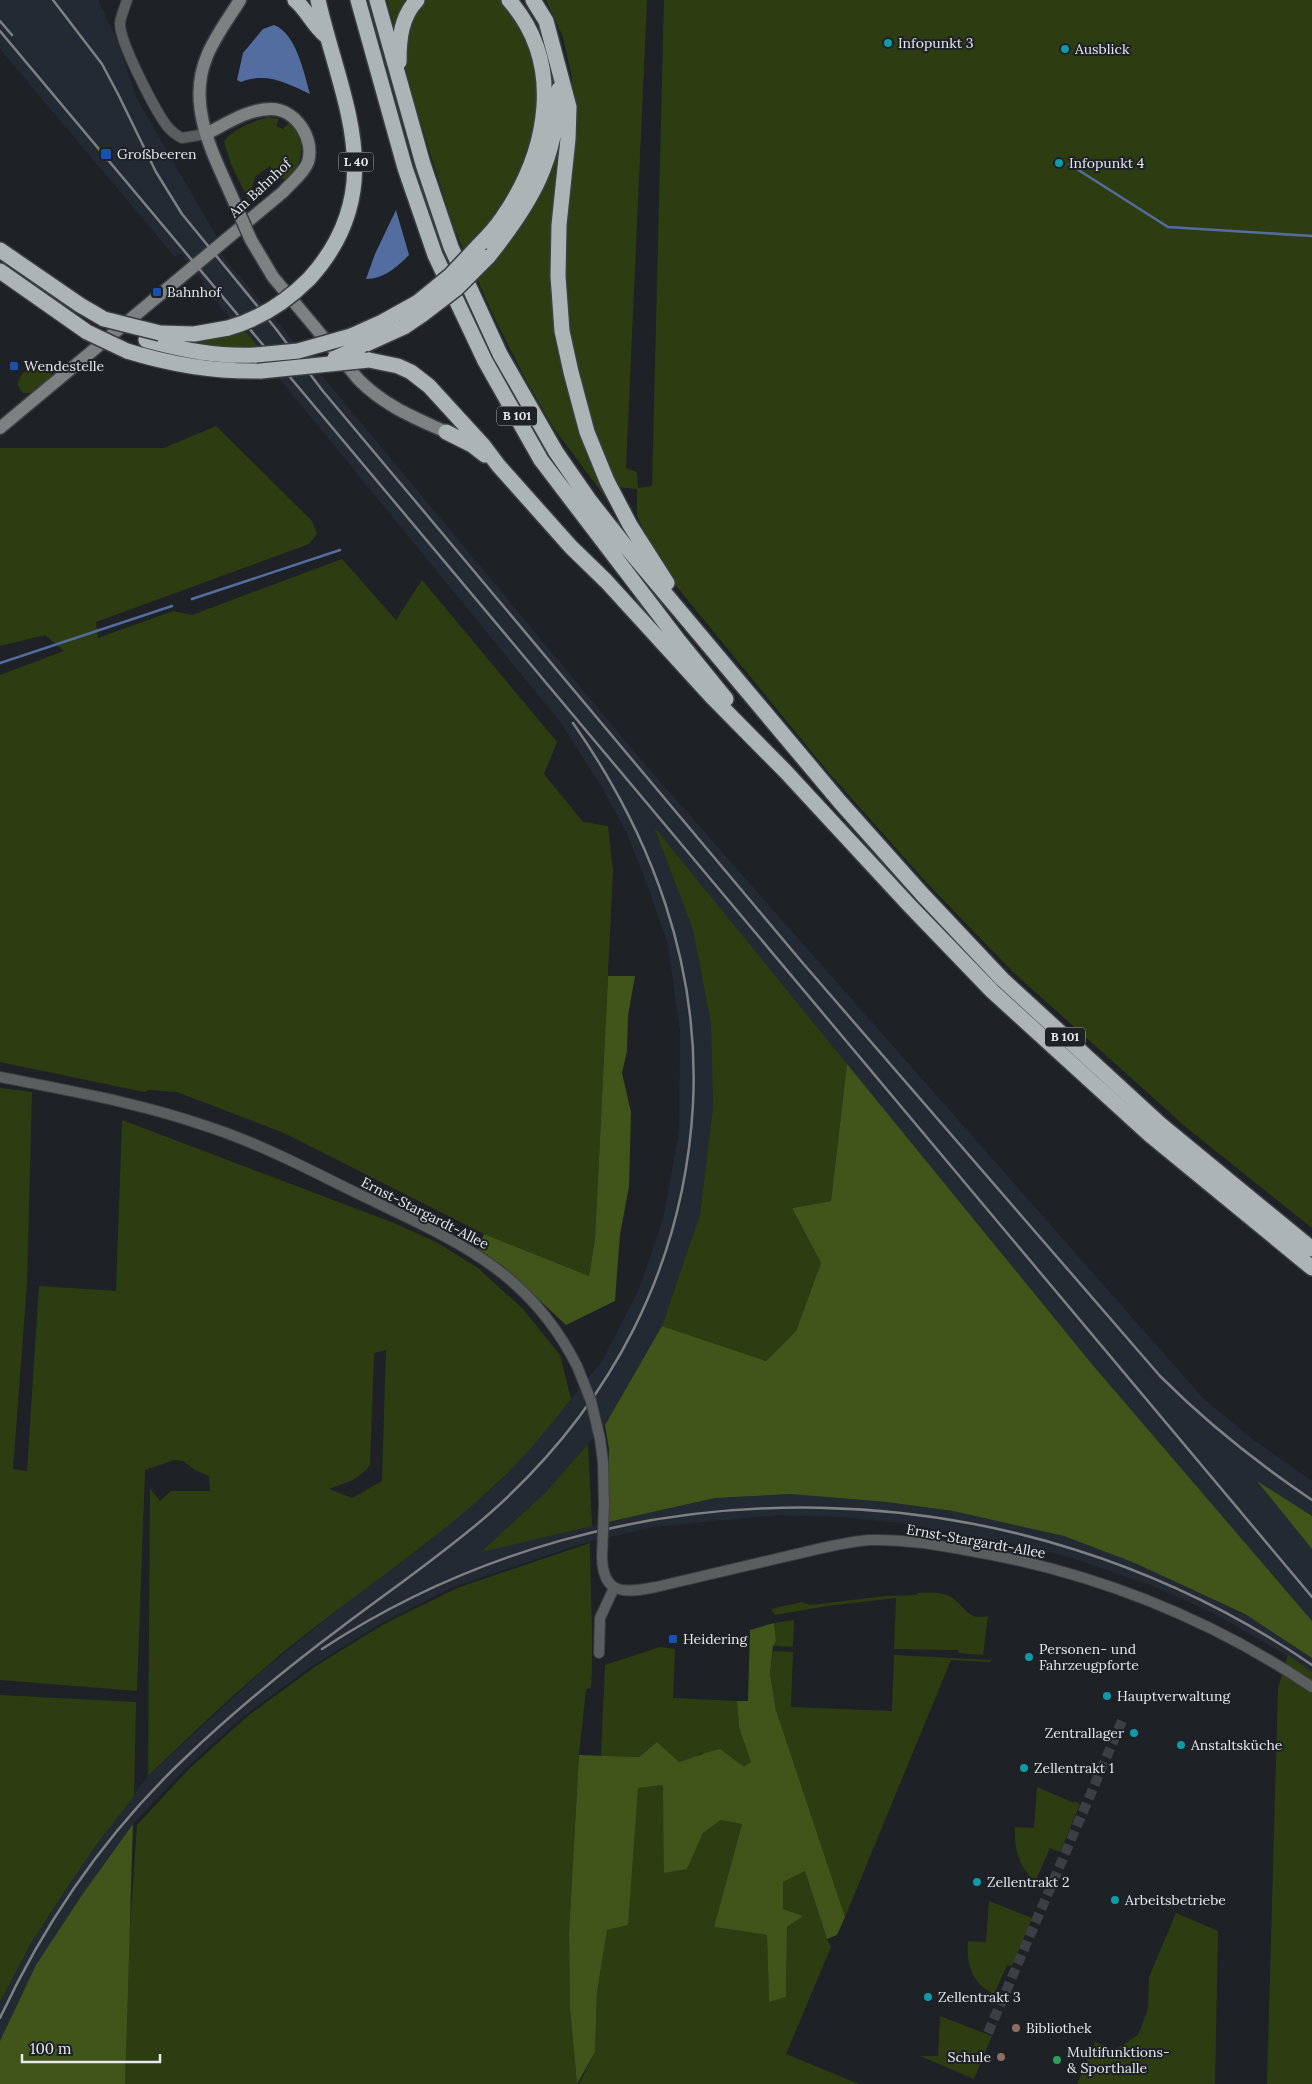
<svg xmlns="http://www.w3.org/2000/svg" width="1312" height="2084" viewBox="0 0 1312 2084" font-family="Lora,serif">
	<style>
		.built { fill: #242a33 }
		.green { fill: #2e3d11; fill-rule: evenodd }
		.forest { fill: #41551b }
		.water { fill: #546da0 }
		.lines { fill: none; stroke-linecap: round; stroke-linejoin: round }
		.stream { stroke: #546da0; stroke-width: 2.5 }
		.street-tunnel { stroke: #3c3f44; stroke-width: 10; stroke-dasharray: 10 5; stroke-linecap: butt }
		.street-casing { stroke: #3a3d42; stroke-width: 12 }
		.secondary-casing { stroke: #3a3d42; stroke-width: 15 }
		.highway-casing { stroke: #3a3d42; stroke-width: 18 }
		.street { stroke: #5b5e5f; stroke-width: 10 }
		.secondary { stroke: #7c8182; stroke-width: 12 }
		.highway { stroke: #acb4b5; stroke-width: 15 }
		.rail { stroke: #7e8084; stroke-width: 2.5 }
		.street-bridge-casing { stroke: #3a3d42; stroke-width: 12; stroke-linecap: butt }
		.secondary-bridge-casing { stroke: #3a3d42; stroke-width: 15; stroke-linecap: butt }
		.highway-bridge-casing { stroke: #3a3d42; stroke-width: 18; stroke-linecap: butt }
		.street-bridge { stroke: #5b5e5f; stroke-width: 10 }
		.secondary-bridge { stroke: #7c8182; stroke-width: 12 }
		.highway-bridge { stroke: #acb4b5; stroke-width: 15 }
		.culture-dot { fill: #0f9aa8; stroke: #1e2126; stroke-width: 2 }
		.transit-dot { fill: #1a4fb4; stroke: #1e2126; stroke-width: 2 }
		.education-dot { fill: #8d6e63; stroke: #1e2126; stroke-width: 2 }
		.leisure-dot { fill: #2e9e5b; stroke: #1e2126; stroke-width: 2 }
		.labels { text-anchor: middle; stroke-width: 4; stroke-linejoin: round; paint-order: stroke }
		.shield { fill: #1e2126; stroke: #abadb1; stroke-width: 1 }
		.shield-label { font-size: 12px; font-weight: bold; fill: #e7e9ec }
		.poi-label { font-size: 14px; fill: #e7e9ec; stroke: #1e2126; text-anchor: start }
		.street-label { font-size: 14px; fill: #e7e9ec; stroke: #1e2126 }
	</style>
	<rect width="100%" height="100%" fill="#1e2126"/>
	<path class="built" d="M0,0H98L117,40L137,99L217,237L209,243L219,255L221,254L642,761L1204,1399L1251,1438L1312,1481V1516L1259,1483L1312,1549V1621L1091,1363L655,829L693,930L711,1024L713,1107L700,1214L662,1326L605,1425L546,1492L482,1551L715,1498L790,1494L887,1502L953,1511L1064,1536L1135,1563L1245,1614L1312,1658V1674L1284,1654L1213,1613L1150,1585L1069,1557L1006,1542L907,1524L843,1517L778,1515L654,1527L587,1542L453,1587L380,1624L312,1666L245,1715L186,1768L133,1824L82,1895L36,1965L0,2041V2002L30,1945L96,1845L148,1776L264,1669L347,1602L426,1544L499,1482L541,1436L602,1361L639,1289L663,1220L679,1132L680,1031L668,945L644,876L626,832L604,791L561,723L202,284L204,282L180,253L175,257L0,49Z"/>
	<path class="green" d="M387,0H513L535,55L539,100L532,148L559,159L555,304L620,517L553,427L527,382L495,319L454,228L418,114Z
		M546,0H647L626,468L637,472L638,488L652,486L664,0H1312V1228L1187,1128L1013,972L926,882L829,773L664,571L637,516V489L616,487L595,441L575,369L565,305L564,233L572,125V78L563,37Z
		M269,117L279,119L276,126L283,129L289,123C308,138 302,159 292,177C277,182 278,176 270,166L255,177L249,201L231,164L224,142C230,130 256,120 269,117Z
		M237,331L239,333L245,331L259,348L235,351L163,339Z
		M39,362L45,363L52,371L51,378L34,393H23C9,380 29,368 39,362Z
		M216,426L312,521L317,534L309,544L96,622L98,638L173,611L192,615L342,559L396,620L422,580L557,742L544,774L583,822L608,826L613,871L595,1239L589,1276L484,1234L284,1133L177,1092L149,1090L144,1092L0,1062V675L64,651L45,635L0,646V448H164Z
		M654,827L847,1064L831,1201L792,1208L821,1263L796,1331L766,1361L662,1326L700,1214L713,1107L711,1024L693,930Z
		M0,1088L32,1092L27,1283L13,1469L27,1471L39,1286L116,1291L122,1120L394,1223L436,1242L478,1268L523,1309L560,1355L571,1399C548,1428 525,1457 498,1482C438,1539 368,1585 302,1637C248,1680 198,1728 148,1776L150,1488L160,1501L171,1491H210L209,1476L195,1470L183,1461L174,1460L145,1470L137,1691L0,1680ZM386,1350L382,1481L352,1498L329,1489C345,1483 359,1480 370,1465L374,1353Z
		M588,1444L592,1526L481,1552L546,1492Z
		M590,1543C590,1591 594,1639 591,1688L586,1689L579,1755L569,1933L570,2009L577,2084H125L127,1970L137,1825L190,1768L249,1715L316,1666L384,1624L457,1588Z
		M918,1593C927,1593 938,1592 947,1595C964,1602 966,1622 988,1616L983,1655L959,1653L958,1650L894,1649L896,1598L827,1606L775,1615L771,1609L802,1602L810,1605L886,1596L916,1595Z
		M794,1620L793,1647L773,1646L776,1641L774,1623Z
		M660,1647L675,1649L673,1698L737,1701L739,1728L751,1762L744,1768L701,1753L694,1758L679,1762L657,1742L639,1757L601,1756L605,1665Z
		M773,1651L793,1652L791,1707L892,1711L894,1655L991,1660L990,1662L951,1660L845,1917L776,1710L770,1674Z
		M1288,1655L1312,1672V2084H1267L1278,1688Z
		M0,1695L136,1702L134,1796L96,1845L65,1891L30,1945L0,2002Z
		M663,1785L687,1869L703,1833L721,1820L742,1824L714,1927L767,1935L769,2001L786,1997L787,1927L802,1916L783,1909V1882L805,1871L827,1939L831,1947L786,2054L859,2084H579L595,2052L597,1993L607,1929L633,1843L638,1788Z
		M1037,1787L1074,1803L1075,1801L1080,1804L1060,1852L1050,1848L1035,1882C1019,1866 1014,1850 1015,1827L1034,1828Z
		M989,1901L1032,1918L1012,1966L1007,1965L994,1994C972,1984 966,1964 968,1941L986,1942Z
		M1176,1913L1218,1931L1215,2084H1077L1095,2042L1115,2050L1138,2035L1148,2009L1149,1977Z
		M940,2016L992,2036L974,2079L920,2056H938Z"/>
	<path class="forest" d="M608,976H635L628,1016L627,1051L622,1073L631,1112L629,1187L620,1234L615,1301L566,1325L503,1266L478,1250L484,1234L589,1276L595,1239Z
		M847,1064L1091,1363L1312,1621V1658L1245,1614L1135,1563L1064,1536L953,1511L887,1502L790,1494L715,1498L608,1522L609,1449L605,1425L662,1326L766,1361L796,1331L821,1263L792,1208L831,1201Z
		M1257,1481L1312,1516V1549Z
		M774,1623L776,1641L773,1646L770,1674L776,1710L845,1917L837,1935L827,1939L805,1871L783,1882V1909L803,1916L787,1927L786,1997L769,2002L767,1935L714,1927L742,1824L721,1820L703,1833L687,1869L664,1873L663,1785L638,1788L628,1925L607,1930L597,1993L595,2052L577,2084L570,2009L569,1933L579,1755L639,1757L657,1742L679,1762C693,1758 705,1752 720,1749L744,1767L751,1762L739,1728L737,1701H748L750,1630Z
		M133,1824L125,2084H0V2041L36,1965L82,1895Z"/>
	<path class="water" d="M274,25C296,33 304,73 310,94C286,83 267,72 241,82L237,80L243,53L263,29Z
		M396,210L409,255C397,267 384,279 366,279L375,254Z"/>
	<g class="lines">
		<path class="stream" d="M1069,164L1168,227L1312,236
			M192,599L340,550
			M0,663L172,606"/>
		<path class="street-tunnel" d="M988,2033L1122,1721"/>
		<defs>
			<path id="street" d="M127,0C125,7 121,15 120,23C119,41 155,110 167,126C171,131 176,135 182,138L206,134
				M0,1077C70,1091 141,1103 209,1127C264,1145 315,1173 367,1198C458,1242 529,1271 577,1366
				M600,1439L603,1462L604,1505
				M602,1557C603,1596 625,1593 656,1587C700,1577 744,1566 788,1556C815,1550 842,1542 870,1540C904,1539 938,1545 971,1551C1093,1572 1209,1618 1312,1687
				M599,1653L600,1618L614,1588"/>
			<path id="secondary" d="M236,206C216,159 185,108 207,56C215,36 229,18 240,0
				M251,240L273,277L359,380C385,406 413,417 446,432
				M0,428L283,192C291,183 304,173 308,162C315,139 296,109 271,109C247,109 226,124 206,134"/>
			<path id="highway" d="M295,0C307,10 313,25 325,35
				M358,0L405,168L435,255L485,361L541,460L679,641L726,699
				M377,0L423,164L451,247L500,354L556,452L590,501L627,548L840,802L922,894L1002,979L1160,1124L1312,1249
				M533,0L546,21L569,107L568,139L559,225L558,276L562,331L571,372L587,432L607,481L630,525L667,583
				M399,62C399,39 401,17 417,0
				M481,243C489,235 497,226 503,217C548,151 565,64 509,0
				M0,250L80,305L104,319
				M488,257C532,202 556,161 559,89
				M0,271L87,332
				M309,279C392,188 341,101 318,0
				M160,333L194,334L228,328
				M351,336L382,322L418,302
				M146,340C183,350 218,357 256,355
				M360,347L404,327L423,314
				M127,351C172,365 214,372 261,371
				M369,360L398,366L411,372L429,386L483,445L498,465L571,547L606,581L711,696L786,772L910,906L992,991L1150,1135L1312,1268
				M446,432L472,445L485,455"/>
		</defs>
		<use href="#street" class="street-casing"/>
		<use href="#secondary" class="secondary-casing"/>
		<use href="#highway" class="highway-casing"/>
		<use href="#street" class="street"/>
		<use href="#secondary" class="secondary"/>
		<use href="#highway" class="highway"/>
		<path class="rail" d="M53,0L102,64L118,94L156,172L182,214L276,329L322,390L801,961L1160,1376C1207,1423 1257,1463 1312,1500
			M0,21L12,35
			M0,31L1312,1597
			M322,1649C621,1453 1018,1463 1312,1665
			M0,2018C45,1922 107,1832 184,1759C234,1711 288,1667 343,1626C392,1589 443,1554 489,1514C611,1406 684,1267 693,1104C700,965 652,836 573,723"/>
		<defs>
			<path id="street-bridge" d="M577,1366L591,1401L600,1439
				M602,1557L604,1505"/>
			<path id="secondary-bridge" d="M236,206L251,240"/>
			<path id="highway-bridge" d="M418,302L451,275L481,243
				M423,314L457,288L488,257
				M104,319L160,333
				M228,328C260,319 286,302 309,279
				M87,332L127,351
				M256,355L298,351L351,336
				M335,358L360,347
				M261,371L369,360"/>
		</defs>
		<use href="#street-bridge" class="street-bridge-casing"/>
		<use href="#secondary-bridge" class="secondary-bridge-casing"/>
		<use href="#highway-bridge" class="highway-bridge-casing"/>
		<use href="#street-bridge" class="street-bridge"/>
		<use href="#secondary-bridge" class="secondary-bridge"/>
		<use href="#highway-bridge" class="highway-bridge"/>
	</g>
	<g class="culture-dot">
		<circle cx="888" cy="43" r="5"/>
		<circle cx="1065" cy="49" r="5"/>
		<circle cx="1059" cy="163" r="5"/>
		<circle cx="1029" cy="1657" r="5"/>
		<circle cx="1107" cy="1696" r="5"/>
		<circle cx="1134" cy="1733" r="5"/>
		<circle cx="1181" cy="1745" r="5"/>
		<circle cx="1024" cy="1768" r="5"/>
		<circle cx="977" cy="1882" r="5"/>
		<circle cx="1115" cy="1900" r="5"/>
		<circle cx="928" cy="1997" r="5"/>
	</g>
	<g class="transit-dot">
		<rect x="100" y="148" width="12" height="12" rx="2.5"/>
		<rect x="152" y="287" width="10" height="10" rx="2.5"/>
		<rect x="9" y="361" width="10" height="10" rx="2.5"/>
		<rect x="668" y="1634" width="10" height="10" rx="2.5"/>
	</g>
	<g class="education-dot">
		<circle cx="1016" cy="2028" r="5"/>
		<circle cx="1001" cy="2057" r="5"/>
	</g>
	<circle class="leisure-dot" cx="1057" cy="2060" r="5"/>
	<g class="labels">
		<g class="shield">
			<rect x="338.5" y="152.5" width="35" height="19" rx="4"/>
			<rect x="497" y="406.5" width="40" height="19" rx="4"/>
			<rect x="1045" y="1027.5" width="40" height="19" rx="4"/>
		</g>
		<g class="shield-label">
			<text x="356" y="166">L 40</text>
			<text x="517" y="420">B 101</text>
			<text x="1065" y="1041">B 101</text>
		</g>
		<g class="poi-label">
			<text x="898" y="48">Infopunkt 3</text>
			<text x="1075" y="54">Ausblick</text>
			<text x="117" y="159">Großbeeren</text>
			<text x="1069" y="168">Infopunkt 4</text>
			<text x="167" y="297">Bahnhof</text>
			<text x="24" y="371">Wendestelle</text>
			<text x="683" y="1644">Heidering</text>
			<text x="1039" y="1654">Personen- und<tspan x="1039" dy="16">Fahrzeugpforte</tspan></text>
			<text x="1117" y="1701">Hauptverwaltung</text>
			<text x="1124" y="1738" text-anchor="end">Zentrallager</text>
			<text x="1191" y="1750">Anstaltsküche</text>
			<text x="1034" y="1773">Zellentrakt 1</text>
			<text x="987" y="1887">Zellentrakt 2</text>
			<text x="1125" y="1905">Arbeitsbetriebe</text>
			<text x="938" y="2002">Zellentrakt 3</text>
			<text x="1026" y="2033">Bibliothek</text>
			<text x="1067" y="2057">Multifunktions-<tspan x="1067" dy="16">&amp; Sporthalle</tspan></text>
			<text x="991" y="2062" text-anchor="end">Schule</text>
		</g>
		<g class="street-label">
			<text transform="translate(260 188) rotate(-43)" y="5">Am Bahnhof</text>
			<text transform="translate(425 1213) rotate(27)" y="5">Ernst-Stargardt-Allee</text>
			<text transform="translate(976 1541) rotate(10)" y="5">Ernst-Stargardt-Allee</text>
		</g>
	</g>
	<path d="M22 2054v8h138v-8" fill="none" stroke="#e7e9ec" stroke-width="2.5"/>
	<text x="30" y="2054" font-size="15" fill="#e7e9ec" stroke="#1e2126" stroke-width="4" paint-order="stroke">100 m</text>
</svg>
